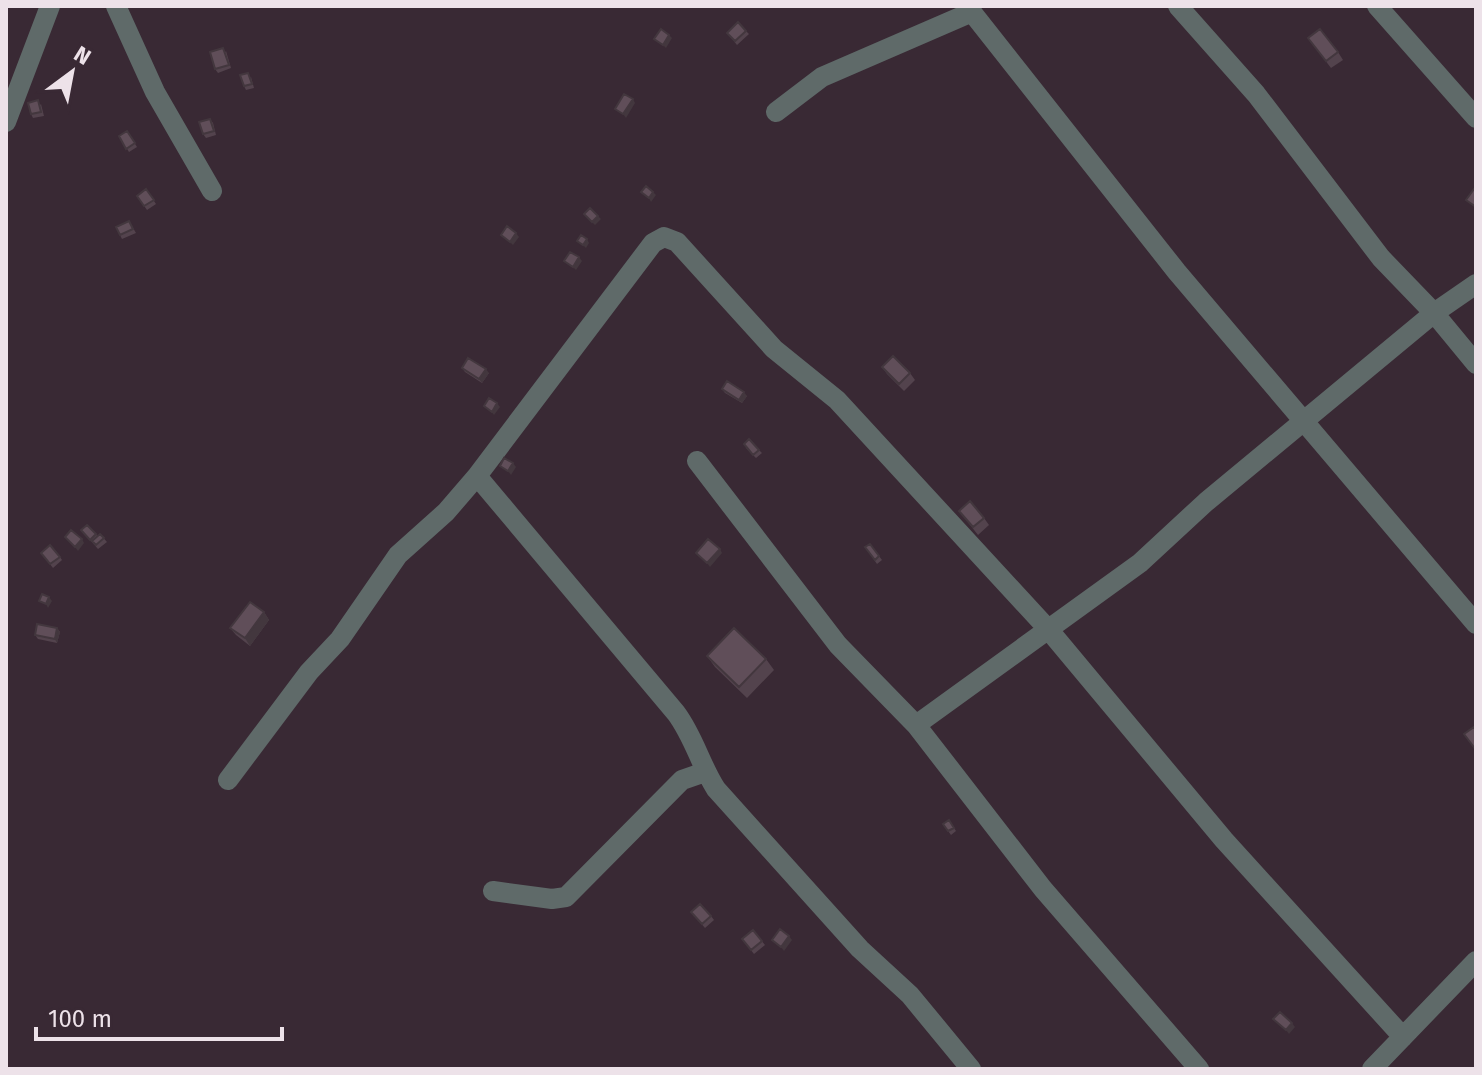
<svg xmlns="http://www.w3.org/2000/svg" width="1482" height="1075" viewBox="0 0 1482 1075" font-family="'Fira Sans',sans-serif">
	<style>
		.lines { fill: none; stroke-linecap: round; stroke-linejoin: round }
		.minor { stroke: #5f6a69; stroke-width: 20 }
		.wall { fill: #53434d }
		.shaded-wall { fill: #43373e }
		.building { fill: #604e59; stroke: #43373e; stroke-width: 2 }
	</style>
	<rect width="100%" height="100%" fill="#392934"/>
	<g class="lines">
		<path class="minor" d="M116,6L155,92L212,191
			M967,6L1177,272L1476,624
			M1178,6L1256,94L1381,258L1434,313L1476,364
			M1377,6L1476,118
			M776,112L822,77L972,12
			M6,122L50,6
			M697,461L838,645L916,725L1043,889L1199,1069
			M477,476L676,713C694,737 700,764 716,789L860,949L910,995L971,1069
			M916,725L1140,563L1206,502L1434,313L1476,284
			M228,780L309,672L340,639L398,555L446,512L477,476L653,243L664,237L677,242L774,349L837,400L1048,629L1224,840L1403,1037
			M493,891L552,899L566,897L682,780L705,772
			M1372,1069L1476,961"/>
	</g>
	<path class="wall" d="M746,31L749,34L737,45L727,33Z
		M1308,38L1338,52L1343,60L1331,68Z
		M226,51L231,68L218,73L215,69Z
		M251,77L254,88L246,90L244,86Z
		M41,104L44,116L33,118L31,114Z
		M210,119L213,123L216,135L206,138L203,134Z
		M127,131L137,147L129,152L119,136Z
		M146,189L156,204L147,210L137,196Z
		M129,221L136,233L122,239L120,235Z
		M882,367L910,373L915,380L904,391L887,374Z
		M462,368L489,373L482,383L465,372Z
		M722,389L747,396L742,403L725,393Z
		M746,448L759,450L762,453L756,458Z
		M959,511L984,518L989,525L978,535Z
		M81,530L96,534L97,536L100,534L107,542L98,549Z
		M870,544L882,560L877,564L865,547Z
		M41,553L60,557L62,560L53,568Z
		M264,612L269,620L250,646L236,635L230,628Z
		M57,628L60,632L57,643L38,639L35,635Z
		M707,656L766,659L774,670L747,698L715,667Z
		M949,820L956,831L951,835L943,824Z
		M691,912L711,916L714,920L705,928Z
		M753,930L765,945L754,954L742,939Z"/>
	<path class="shaded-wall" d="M669,35L672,38L666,48L663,45Z
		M633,99L635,103L626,118L623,114Z
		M653,192L656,195L651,202L649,198Z
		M598,216L601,219L595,225L592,222Z
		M516,233L519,237L513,245L510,242Z
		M587,239L589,243L586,248L583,245Z
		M579,257L582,261L576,270L573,267Z
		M486,369L489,373L482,383L479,379Z
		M744,392L747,396L742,403L739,400Z
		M497,403L500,407L494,415L492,412Z
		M513,463L516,467L511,475L508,471Z
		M82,539L84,543L78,551L75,547Z
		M720,549L722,553L710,567L707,563Z
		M49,597L52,601L48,608L46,604Z
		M264,612L269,620L250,646L245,638Z
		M57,628L60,632L57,643L55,639Z
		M789,936L792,940L784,951L781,947Z
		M1292,1023L1295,1027L1289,1034L1286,1030Z"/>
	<path class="building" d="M738,22L746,31L735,41L727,33Z
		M661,29L669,35L663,45L654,39Z
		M1320,29L1338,52L1326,61L1308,38Z
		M223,48L229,65L215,69L210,52Z
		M248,73L252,84L244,86L240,75Z
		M624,94L633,99L623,114L615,109Z
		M38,100L41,112L31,114L28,103Z
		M210,119L214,131L203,134L199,122Z
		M127,131L135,143L126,149L119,136Z
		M646,186L653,192L649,198L641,192Z
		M146,189L154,200L144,206L137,196Z
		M1474,189L1476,190V207L1466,200Z
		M590,208L598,216L592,222L584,214Z
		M129,221L133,229L120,235L116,227Z
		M507,226L516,233L510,242L501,235Z
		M581,235L587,239L583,245L577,241Z
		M570,252L579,257L573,267L564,261Z
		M893,356L910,373L899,384L882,367Z
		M468,358L486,369L479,379L462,368Z
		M727,381L744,392L739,400L722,389Z
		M489,398L497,403L492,412L484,406Z
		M749,439L759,450L753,455L744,444Z
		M504,458L513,463L508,471L500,466Z
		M970,501L984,518L973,527L959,511Z
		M87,525L96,534L90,540L81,530Z
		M71,530L82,539L75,547L65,537Z
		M100,534L104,538L96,545L92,541Z
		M708,539L720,549L707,563L696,553Z
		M870,544L879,556L875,560L865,547Z
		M50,545L60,557L50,564L41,553Z
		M42,594L49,597L46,604L39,601Z
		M250,602L264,612L245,638L230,628Z
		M37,624L57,628L55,639L35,635Z
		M734,628L766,659L739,687L707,656Z
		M1474,727L1476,730V750L1464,734Z
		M949,820L954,828L948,831L943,824Z
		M700,904L711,916L702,924L691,912Z
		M780,929L789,936L781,947L772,940Z
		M753,930L762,941L751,950L742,939Z
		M1280,1012L1292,1023L1286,1030L1273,1019Z"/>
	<rect width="1482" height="1075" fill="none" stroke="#ede2e9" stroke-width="16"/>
	<g transform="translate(72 72) rotate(32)" stroke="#392934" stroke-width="6" paint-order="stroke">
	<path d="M0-6L14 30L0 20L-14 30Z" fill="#ede2e9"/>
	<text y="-12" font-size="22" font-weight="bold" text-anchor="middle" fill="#ede2e9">N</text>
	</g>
	<path d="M36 1027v12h246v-12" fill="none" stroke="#ede2e9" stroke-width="4"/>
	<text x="48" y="1027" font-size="24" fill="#ede2e9" stroke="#392934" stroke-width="6" paint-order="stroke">100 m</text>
</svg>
